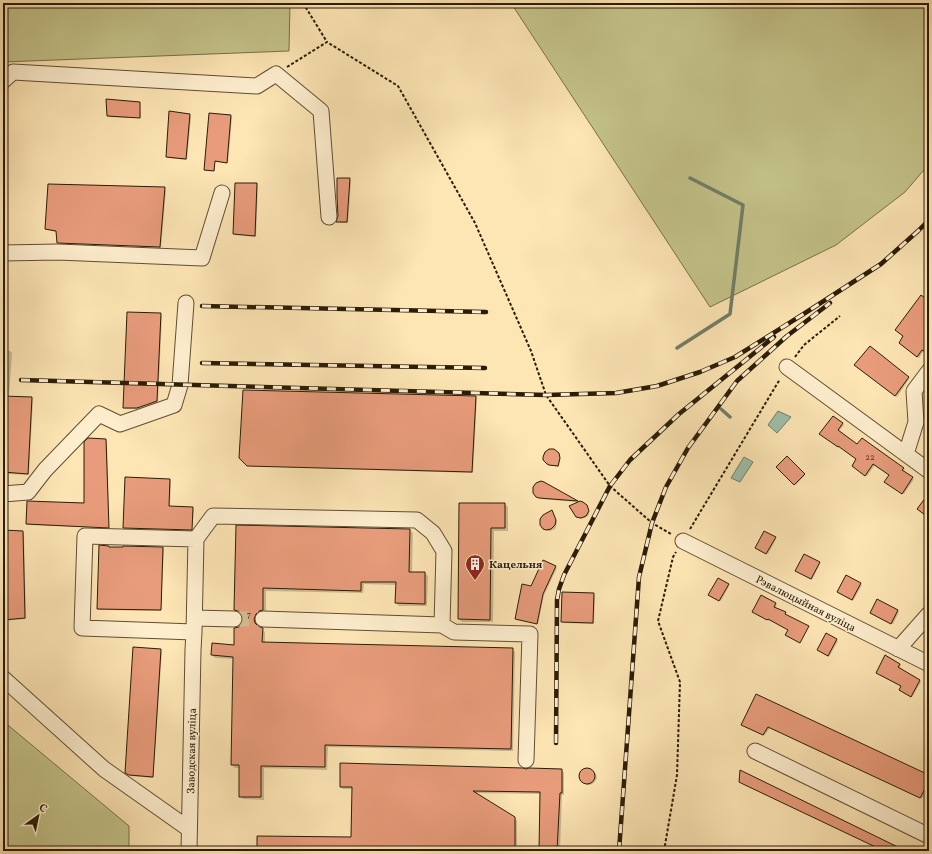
<svg xmlns="http://www.w3.org/2000/svg" width="932" height="854" viewBox="0 0 932 854" font-family="Vollkorn,serif">
	<style>
		.green { fill: #c4c38a; stroke: #777049 }
		.water { fill: #9fbfaa; stroke: #707e69 }
		.shadow { fill: #0003 }
		.lines { fill: none; stroke-linecap: round; stroke-linejoin: round }
		.stream { stroke: #707e69; stroke-width: 3.5 }
		.building { fill: #e89c7b; stroke: #2a1c08 }
		.minor-tunnel { stroke: #d3bd92; stroke-width: 15; stroke-dasharray: 15 8; stroke-linecap: butt }
		.minor-casing { stroke: #5f4e33; stroke-width: 17 }
		.path { stroke: #2a1c08; stroke-width: 2; stroke-dasharray: 3 2; stroke-linecap: butt }
		.minor { stroke: #feeece; stroke-width: 15 }
		.rail-casing { stroke: #2a1c08; stroke-width: 4.5 }
		.rail { stroke: #feeece; stroke-width: 3; stroke-dasharray: 9; stroke-linecap: butt }
		.labels { text-anchor: middle; stroke-width: 3; stroke-linejoin: round; paint-order: stroke }
		.number-label { font-size: 9px; fill: #5a3c25 }
		.poi-label { font-size: 11px; font-weight: bold; fill: #2a1c08; stroke: #feeece; text-anchor: start }
		.street-label { font-size: 11px; fill: #2a1c08; stroke: #feeece }
	</style>
	<rect width="100%" height="100%" fill="#fde5b4"/>
	<filter id="stains"><feTurbulence type="fractalNoise" baseFrequency=".005" numOctaves="4"/><feColorMatrix values="0 0 0 0 .2 0 0 0 0 .09 0 0 0 0 .02 0 0 0 .5 -.17"/></filter>
	<radialGradient id="worn" r=".72"><stop offset=".6" stop-color="#630" stop-opacity="0"/><stop offset="1" stop-color="#630" stop-opacity=".3"/></radialGradient>
	<path class="green" d="M3,3H290L289,51L3,62Z
		M511,3H929V164L905,192L836,245L710,307Z
		M3,721L129,826V851H3Z"/>
	<path class="water" d="M778,411L791,417L777,433L768,425Z
		M744,457L753,462L740,482L731,478Z"/>
	<path class="shadow" d="M139,103L140,104L141,118L110,117L108,116Z
		M190,115L191,117L187,160L168,158L167,157Z
		M230,116L232,117L228,163L215,162V171H207L205,169Z
		M350,179L351,181L348,223H339L337,222Z
		M236,184H257L258,185L256,237L235,235L234,233Z
		M165,188L166,190L161,248L59,244L58,243L57,232L47,230L46,229Z
		M929,303V353L924,350L919,358L900,343Z
		M160,314L162,316L158,402L139,409H125L124,407Z
		M870,347L909,379L897,397L855,365Z
		M3,351H10L12,353L9,397L31,398L33,399L29,475L9,474V485H3Z
		M475,397L477,398L473,473L249,466L240,458Z
		M929,398V414L925,411V404Z
		M833,417L844,425L838,432L857,446L903,468L905,469L903,472L914,479L904,494L887,483L890,475L875,465L867,476L854,467L857,459L840,447L839,448L822,435Z
		M106,440L107,441L109,528L28,525L27,524L85,504Z
		M558,453L560,457L559,467L549,465L547,464Z
		M787,457L805,475L796,485L778,467Z
		M170,480L171,481L170,507L192,508L194,509L192,531L125,529L124,528Z
		M543,483L577,502L541,499L537,496Z
		M460,504H505L508,507V531H494L493,622H462L459,619Z
		M587,506L589,510V515L585,518L580,519L576,516Z
		M553,513L557,522L556,527L555,529L550,531H548L544,528Z
		M237,526L410,530L413,533L412,573H425L428,576L427,606H399L396,603L397,585L364,584L363,593L266,591V613L257,623L258,627L262,629L265,632V643L512,649L515,652L513,751L328,747L327,770L264,768V800L243,799L240,796V768H235L232,765L234,659L215,658L212,655L235,646L239,628L243,624L244,620L243,614L238,613L235,610Z
		M3,531L23,532L24,533L26,619L3,621Z
		M775,538L776,539L768,554L757,549Z
		M109,547L110,548H163L164,549L161,611L100,610L98,609Z
		M819,563L820,564L812,580L798,572Z
		M556,567L557,568L544,595L538,624L517,620L516,619L532,587Z
		M860,584L862,585L853,601L838,592Z
		M728,585L729,586L721,601L711,596Z
		M593,594L595,596L594,624L563,623L562,621Z
		M761,597L777,605L775,608L786,614V615L800,643L786,635L789,630L769,620V621L753,612Z
		M877,601L899,612L893,624L872,614Z
		M836,640L838,641L829,657L819,651Z
		M161,650L162,651L153,778L131,776L127,774Z
		M900,664L901,665L899,669L921,682L912,697L901,691L902,686L878,674Z
		M756,695L929,777V785L922,799L770,728L764,736L743,726L742,725Z
		M588,768L590,769L596,774L597,778L594,783L590,785H587L583,782L580,776V774L583,770Z
		M562,770L564,773V795H562L560,851H540L541,794L475,793L515,818L517,821V851H258L352,838L353,789H343L341,787Z"/>
	<g class="lines">
		<path class="stream" d="M677,348L730,314L743,205L690,178
			M721,409L730,417"/>
	</g>
	<path class="building" d="M106,99L140,102V118L107,116Z
		M169,111L190,114L186,159L166,157Z
		M209,113L231,115L227,163L215,161L214,171L204,170Z
		M337,178H350L347,222H336L338,216L337,197Z
		M235,183H257L255,236L233,234Z
		M48,184L165,187L160,247L57,243L56,231L45,229Z
		M921,295L929,301V354L922,350L917,357L899,343L903,336L895,330Z
		M127,312L161,313L157,401L137,408H123Z
		M870,346L909,377L895,396L854,365Z
		M243,390L476,396L472,472L247,466L239,458Z
		M3,396L32,397L28,474L3,472Z
		M833,416L843,423L838,430L857,444L862,438L904,468L902,470L913,477L902,494L884,482L889,475L873,464L865,476L852,466L856,459L838,446V447L819,434Z
		M88,438L106,439L109,528L26,524L27,501L84,503V442Z
		M549,449H554L559,453L560,458L558,466L549,465L547,464L543,460V457L545,452Z
		M787,456L805,474L794,485L776,467Z
		M125,477L170,479L169,506L193,507L192,530L123,528Z
		M541,481L544,482L578,501L539,498L536,497L533,493V487L536,483Z
		M929,493V518L917,509Z
		M580,501L583,502L587,505L589,511L586,516L581,518L576,517L569,506Z
		M459,503H505V528H491L490,620L458,619Z
		M552,510L556,520L555,525L551,529L546,530L543,529L540,525V519L543,515Z
		M236,525L410,529L409,572H425V604L395,603L396,582H361V591L263,588V610L259,611L256,614L254,619L255,623L258,626L263,628L262,642L513,648L511,749L325,745V767L261,766V797H239V765H231L233,657L211,655L212,643L234,645V628L239,627L242,623L243,620L242,614L238,611L234,610Z
		M3,530L23,531L25,618L3,620Z
		M764,531L776,537L766,554L755,548Z
		M99,545L109,546V547H123V546L163,547L161,610L97,609Z
		M804,554L820,562L811,579L795,571Z
		M543,560L556,566L543,594L537,624L515,619L522,584L531,586Z
		M846,575L861,583L852,600L837,592Z
		M718,578L729,584L719,601L708,595Z
		M562,592L594,593L593,623L561,622Z
		M761,595L776,603L774,607L786,612L785,614L809,626L800,643L785,635L788,630L768,619L767,620L752,612Z
		M877,599L898,610L891,624L870,613Z
		M826,633L837,639L828,656L817,650Z
		M133,647L161,649L153,777L129,775L125,773Z
		M885,655L900,664L898,667L920,680L911,697L899,690L901,686L876,673Z
		M756,694L929,775V782L920,798L768,727L763,735L741,725Z
		M340,763L523,768L526,769L529,768L562,769V793H560L557,851H539L540,792L473,791L515,817V851H257V836L351,837L352,787H340Z
		M579 776a8 8 0 1 1 16 0a8 8 0 1 1-16 0Z
		M740,770L906,851H884L745,785L739,782Z"/>
	<g class="lines">
		<path class="minor-tunnel" d="M234,619H263"/>
		<defs>
			<path id="minor" d="M3,81L13,72L257,86L276,74L321,111L329,217
				M3,253L58,252L202,258L222,193
				M787,367L929,471
				M906,454L916,422L914,391L929,371
				M3,494L28,492L45,470L99,414L120,424L174,405L180,385L186,303
				M196,539L213,516L417,520L433,533L444,551L442,625L263,619
				M683,541L929,664
				M195,618L234,619
				M442,625L454,632L530,634L526,760
				M898,649L929,614
				M3,678L104,769L189,829
				M755,751L929,836
				M189,851L193,650L194,632L196,539L85,536L82,628L194,632"/>
		</defs>
		<use href="#minor" class="minor-casing"/>
		<path class="path" d="M303,3L327,42
			M287,67L327,42L398,86L475,223L531,351L546,395L610,486L652,523L671,534
			M795,357L804,345L840,316
			M690,529L780,379
			M664,851L677,775L680,682L658,621L673,557L676,552"/>
		<use href="#minor" class="minor"/>
		<defs>
			<path id="rail" d="M202,306L486,312
				M202,363L485,368
				M21,380L546,395L616,393L657,386L700,372L735,357L802,315L881,264L918,231L929,220
				M556,743L557,600L559,589L564,575L610,486L630,460L679,414L774,337
				M619,851L639,577L652,523L666,487L688,448L737,381L787,336L830,303"/>
		</defs>
		<use href="#rail" class="rail-casing"/>
		<use href="#rail" class="rail"/>
	</g>
	<defs>
		<symbol id="building-pin" viewBox="-11 -11 22 30"><path d="M0 17L-7.5 6A9.5 9.5 0 1 1 7.5 6Z" fill="#8f2418" stroke="#feeece"/><path d="M-4-6H4V6H1V3H-1V6H-4ZM-2.5-4.3h1.7v1.8h-1.7ZM.8-4.3h1.7v1.8H.8ZM-2.5-1h1.7V.8h-1.7ZM.8-1h1.7V.8H.8Z" fill="#fff"/></symbol>
	</defs>
	<g fill-rule="evenodd">
		<use href="#building-pin" x="464" y="553" width="22" height="30"/>
	</g>
	<g class="labels">
		<g class="number-label">
			<text x="870" y="460">22</text>
			<text x="249" y="617">7</text>
		</g>
		<g class="poi-label">
			<text x="489" y="568">Кацельня</text>
		</g>
		<g class="street-label">
			<text transform="translate(806 603) rotate(27)" y="4">Рэвалюцыйная вуліца</text>
			<text transform="translate(191 751) rotate(-89)" y="4">Заводская вуліца</text>
		</g>
	</g>
	<rect width="932" height="854" fill="none" stroke="#fde5b4" stroke-width="16"/>
	<rect x="4" y="4" width="924" height="846" fill="none" stroke="#2a1c08" stroke-width="2"/>
	<rect x="8" y="8" width="916" height="838" fill="none" stroke="#2a1c08"/>
	<g transform="translate(38 816) rotate(33)" stroke="#feeece" stroke-width="3" paint-order="stroke">
	<path d="M0-3L7 15L0 10L-7 15Z" fill="#2a1c08"/>
	<text y="-6" font-size="11" font-weight="bold" text-anchor="middle" fill="#2a1c08">С</text>
	</g>
	<rect width="100%" height="100%" filter="url(#stains)"/>
	<rect width="100%" height="100%" fill="url(#worn)"/>
</svg>
